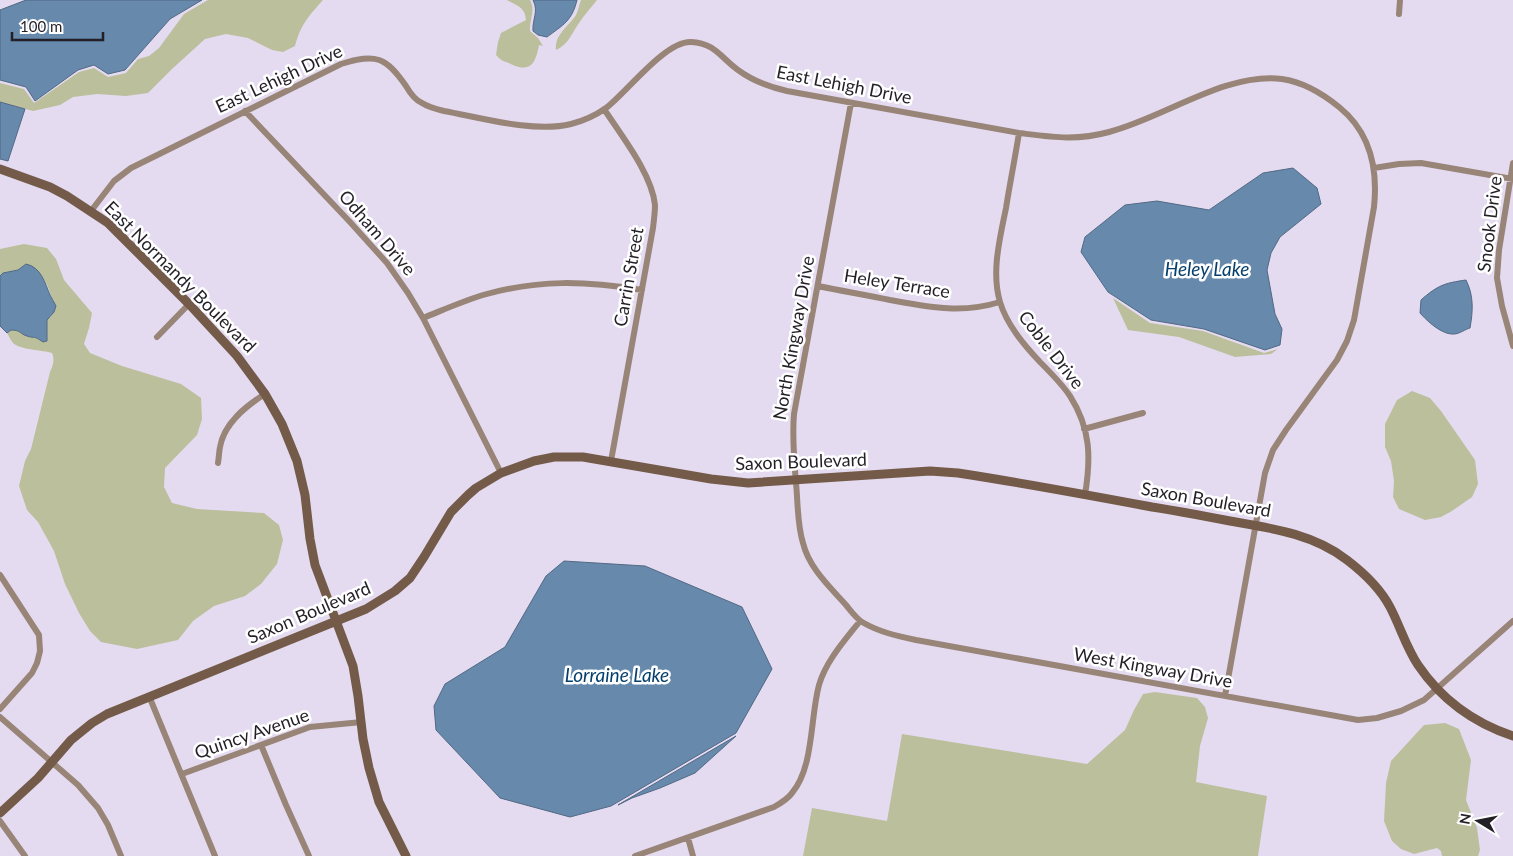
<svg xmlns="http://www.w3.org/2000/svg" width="1513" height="856" viewBox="0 0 1513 856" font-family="Lato,sans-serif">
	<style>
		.green { fill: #bbbf9c }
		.water { fill: #6689ac; stroke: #526984 }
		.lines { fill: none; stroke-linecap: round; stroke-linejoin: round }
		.street { stroke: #988578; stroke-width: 6 }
		.secondary { stroke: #745a48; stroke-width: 9 }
		.labels { text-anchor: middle; stroke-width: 5; stroke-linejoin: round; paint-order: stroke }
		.street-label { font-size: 18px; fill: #231f27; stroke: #fff }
		.water-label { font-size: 19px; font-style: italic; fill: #053f6d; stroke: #fff }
	</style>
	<rect width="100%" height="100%" fill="#e4dbf1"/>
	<path class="green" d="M208,0H323C308,17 301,24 295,46L283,52L272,50L248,38L226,34L205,39L172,69L148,93L126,96L97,94L73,97L60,105L33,111L0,102V83L24,89L34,103L79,72L94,68L108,77L126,73L138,59L149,56L159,48L184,14Z
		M507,0H530C536,11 529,20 530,31L538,38L543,46L539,45C536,61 532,73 513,65C505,61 502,62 496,55L498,42L501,33L526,20C525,7 517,6 507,0Z
		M581,0H597C591,8 584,15 579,23C572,33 568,45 556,50C554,35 569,26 576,15C578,11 579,5 581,0Z
		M24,244L47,248L56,259L64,280L92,313L89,328L84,344L90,353L122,366L181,384L201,398L202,419L197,435L165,468L164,487L172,503L197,509L264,513L279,525L283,540L277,564L261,584L245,596L214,606L193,621L178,640L137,649L101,642L90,631L79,613L65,584L54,551L38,522L27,510L19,486L25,461L31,449L50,372C53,365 55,360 52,353C43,350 20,350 13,343C11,341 9,336 7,333L11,330H19C26,337 34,335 40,340L47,336V320L52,315L54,301C50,296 50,291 47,285C42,275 36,270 26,264L18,270L3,273L0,276V249Z
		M1113,298L1150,323L1203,331L1264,353L1278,349L1271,354L1235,357L1179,337L1128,330Z
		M1412,391L1430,398L1441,411L1475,460L1478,484L1472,497L1452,511L1441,517L1425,520L1399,509L1393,497L1394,481L1391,461L1385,447V424L1397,400Z
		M1155,692L1197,698L1205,707L1208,718L1200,746L1196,782L1267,796L1258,856H803L812,808L887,821L902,734L1087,764L1125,730L1134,710L1143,694Z
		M1445,723L1459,729L1471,760L1466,800L1477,828L1480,850L1478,856H1442L1441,851L1437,848L1414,854L1401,849L1392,841L1384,821L1386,783L1391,761L1424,725Z"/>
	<path class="water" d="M26,0H202L170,19L125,70L108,74L94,65L78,70L35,101L26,87L0,80V10Z
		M533,0H577C572,21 563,25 547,37L538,35L533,31C532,19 539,12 533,0Z
		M0,102L25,109L8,161L0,159Z
		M1293,168L1317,188L1321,204L1280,237L1271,253L1267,270L1275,314L1282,329L1280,345L1265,350L1204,329L1151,320L1108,292L1081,252L1085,237L1125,205L1157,201L1209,210L1263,173Z
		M26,264C41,267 45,283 50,295C52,299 54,302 56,306L54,312L47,320V341L43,342C33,335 36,339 27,336C20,334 21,330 11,330L7,333L0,326V276L3,273L18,270Z
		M1466,280C1474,296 1473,311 1470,328C1466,329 1459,334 1454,334C1442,335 1427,321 1420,313L1421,300C1438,285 1445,283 1466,280Z
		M564,561L645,566L742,607L772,669L736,733L611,806L570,817L500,798L436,730L434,706L445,684L505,647L546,576Z
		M736,736L695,773L660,788L632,798L618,805Z"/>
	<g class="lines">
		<path class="street" d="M1399,14L1400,0
			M851,103L794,414C792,437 794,460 796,483C798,502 797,524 803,543C809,568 830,587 846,605C851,611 856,618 862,622C879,632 897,636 916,640L1358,720L1377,718L1401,711L1424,700L1513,621
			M604,109C621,135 652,174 655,205C655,212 654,220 653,228L611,461
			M245,111L350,222L387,263L408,293L423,318L501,473
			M1019,133C1015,158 1010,183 1006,208C1000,238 991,272 1000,302C1007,325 1024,345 1040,362C1050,372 1062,384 1070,396C1091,429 1091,458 1085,495
			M1513,163L1499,250L1497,278L1502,306L1513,346
			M1374,168L1399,164L1421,163L1513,179
			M91,211L114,181L131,168L341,64C376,53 386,57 406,86C410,93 415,100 422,103C428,107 436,109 444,111C482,118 534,133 571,124C583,121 596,115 606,108C627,92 665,41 691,42C715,43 721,58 738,70C753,81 769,87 787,91L1019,133C1052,137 1076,141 1109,132C1164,118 1225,72 1282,79C1303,82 1323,94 1339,107C1370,132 1378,169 1374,207L1354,320L1347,341L1337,360L1286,430L1273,450L1265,473L1225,696
			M818,286C842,291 866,295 890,300C929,307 961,314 1000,302
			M423,318C443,310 463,301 483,295C539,279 586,281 642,290
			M157,337L189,304
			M1084,429L1143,413
			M218,463C219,457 219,452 220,447C224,423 246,406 265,394
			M0,575L39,635L40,651L37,663L32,673L0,709
			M149,696L215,856
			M0,717L78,785L98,808L108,825L121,856
			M261,745L286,805L309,856
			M182,774L310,727L362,722
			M0,821L25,856
			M688,838L693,856
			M635,856L774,807C781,803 788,799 792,793C814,767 810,718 819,685C826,661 845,640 860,621"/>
		<path class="secondary" d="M0,169L50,187L67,196L108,223L189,304L237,356L265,394L282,424L297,461L305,495L310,539L315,565L353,666L358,696L363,739L369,768L379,802L406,856
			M0,813L38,778L71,740L92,723L107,714L366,609L395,591L410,578L424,557L451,512L468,495L476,488L501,473L534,461L554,457H583L711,479L748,483L930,471L958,473C1023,483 1088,495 1152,507C1178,511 1204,516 1230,521C1271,528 1314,534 1347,560C1364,573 1380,588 1390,607C1400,626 1406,647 1418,665C1441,699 1474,723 1513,736"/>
	</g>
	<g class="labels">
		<g class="street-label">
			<text transform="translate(279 79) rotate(-25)" y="6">East Lehigh Drive</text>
			<text transform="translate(844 85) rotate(11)" y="6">East Lehigh Drive</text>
			<text transform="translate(1490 224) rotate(-83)" y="6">Snook Drive</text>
			<text transform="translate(377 233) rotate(49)" y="6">Odham Drive</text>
			<text transform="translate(180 277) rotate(45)" y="6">East Normandy Boulevard</text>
			<text transform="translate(629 277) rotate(-80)" y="6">Carrin Street</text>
			<text transform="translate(897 284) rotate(9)" y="6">Heley Terrace</text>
			<text transform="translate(794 338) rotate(-80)" y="6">North Kingway Drive</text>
			<text transform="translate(1051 350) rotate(52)" y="6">Coble Drive</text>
			<text transform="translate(801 462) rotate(-2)" y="6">Saxon Boulevard</text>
			<text transform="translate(1206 500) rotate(10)" y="6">Saxon Boulevard</text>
			<text transform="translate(309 613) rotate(-23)" y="6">Saxon Boulevard</text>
			<text transform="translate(1153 668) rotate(10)" y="6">West Kingway Drive</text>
			<text transform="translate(252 734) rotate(-19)" y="6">Quincy Avenue</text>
		</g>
		<g class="water-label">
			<text x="1207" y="276">Heley Lake</text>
			<text x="617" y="682">Lorraine Lake</text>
		</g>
	</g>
	<g transform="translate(1478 821) rotate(280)" stroke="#ffffff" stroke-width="4" paint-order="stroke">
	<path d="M0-4L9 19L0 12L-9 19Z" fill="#231f27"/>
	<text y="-8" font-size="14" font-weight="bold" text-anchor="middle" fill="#231f27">N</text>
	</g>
	<path d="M12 32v8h91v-8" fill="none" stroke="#231f27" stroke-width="2.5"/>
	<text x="20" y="32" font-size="15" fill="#231f27" stroke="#ffffff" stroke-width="4" paint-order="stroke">100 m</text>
</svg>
